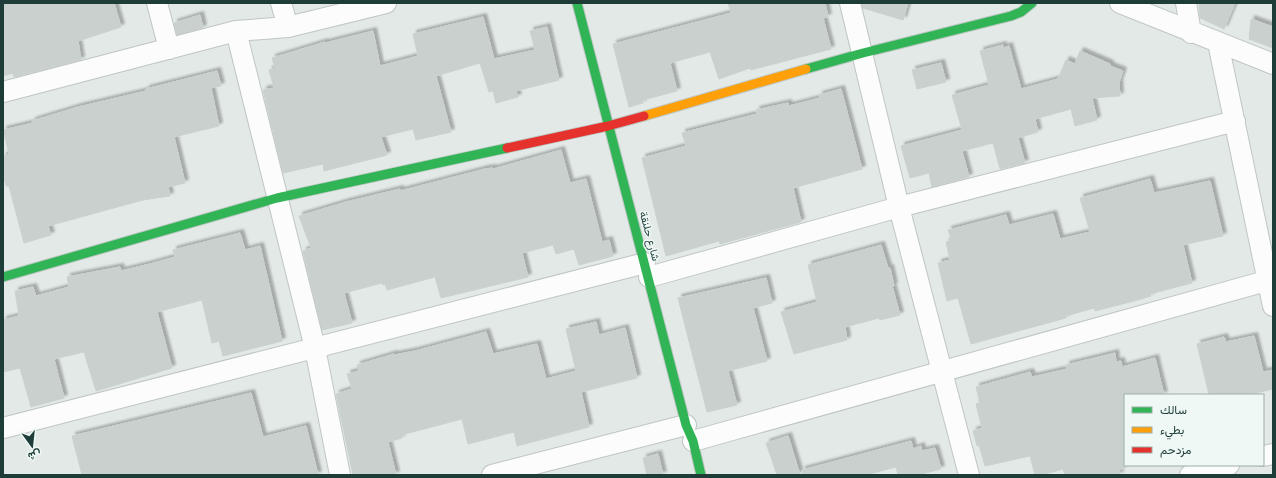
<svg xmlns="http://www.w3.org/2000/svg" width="1276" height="478" viewBox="0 0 1276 478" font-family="Poppins,Vazirmatn,sans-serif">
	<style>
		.building { fill: #c9d0ce; stroke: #cad2cf; filter: url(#shadow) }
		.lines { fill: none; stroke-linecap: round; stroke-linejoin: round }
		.street-casing { stroke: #bfc6c3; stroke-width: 22 }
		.fast-casing { stroke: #bdc7c4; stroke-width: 11 }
		.slow-casing { stroke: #bdc7c4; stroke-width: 11 }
		.jam-casing { stroke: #bdc7c4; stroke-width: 11 }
		.street { stroke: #fbfcfb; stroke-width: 20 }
		.fast { stroke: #30b455; stroke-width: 9 }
		.slow { stroke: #ff9f0a; stroke-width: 9 }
		.jam { stroke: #e5322d; stroke-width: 9 }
		.labels { text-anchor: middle; stroke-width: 3; stroke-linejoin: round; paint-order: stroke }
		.street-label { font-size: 11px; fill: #1e3d39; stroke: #eff8f5 }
	</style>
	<defs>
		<filter id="shadow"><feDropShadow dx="3.5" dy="-3.5" stdDeviation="1" flood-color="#0004"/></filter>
	</defs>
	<rect width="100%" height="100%" fill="#e2e9e6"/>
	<path class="building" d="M3,3H114L121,27L78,41L81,60L14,77L13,73L3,76Z
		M728,3H825L828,17L823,18L831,49L751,70L750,68L719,79L710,52L670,63L677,91L643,100V103L629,107L613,44L731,13Z
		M862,3H908L903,20L863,8Z
		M1199,3H1235L1224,29L1200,18Z
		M200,15L203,28L177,35L174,23Z
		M483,17L494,59L535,50L530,31L547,27L559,80L516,91L518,97L496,103L493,91L489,92L480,63L436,76L451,132L416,140L413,129L381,137L387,155L324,171L323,164L283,173L263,90L274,88L269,70L275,68L272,58L325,42V43L373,31L380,66L418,56L413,34Z
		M1251,19L1273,27V48L1249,39Z
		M1003,45V48L1009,46L1021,89L1058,79L1066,60L1075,64L1080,51L1110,64V66L1123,71L1119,83L1120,96L1092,98L1097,120L1075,126L1071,109L1035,119L1038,132L1018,138L1025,163L1000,169L993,143L962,151L969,177L932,187L929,173L910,178L901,146L962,130L952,95L989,85L980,51Z
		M941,63L946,82L917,89L912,70Z
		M217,71L221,86L211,88L219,126L174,137L185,183L168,187L170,196L143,200L48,226L51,235L24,243L9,186H6L3,173V156L9,154L3,130L33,123L32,121L78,107L146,91V89Z
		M841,89L862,169L793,188L801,222L720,244L719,241L666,256L642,158L686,146L682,133L757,114L756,110L788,103L789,106L820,98L819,95Z
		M561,150L570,183L586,179L602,242L609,240L613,256L579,265L574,249L556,254L553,245L522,253L528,277L441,298L435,277L387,290L385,284L383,285L382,283L344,293L352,323L322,330L303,251L311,248L299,216L346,202L400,189V191L485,169L493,168V169Z
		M1150,179L1154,193L1210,181L1223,236L1183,245L1192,283L1150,294L1151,296L1134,301L1095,311L1094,308L1066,316V318L971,344L958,298L947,301L938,263L950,260L946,242L952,241L948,230L1006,215L1009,225L1053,214L1060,239L1090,232L1080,198Z
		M240,233L245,250L260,246L282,341L223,356L219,341L212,343L202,300L157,312L172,368L96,391L84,352L54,359L64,398L31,407L20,368L3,372V320L19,316L15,291L33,287L36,296L69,287L67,277L120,267L121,271L150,264L175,257L173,250Z
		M881,245L888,268H890L894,286H892L900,315L880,320L879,318L845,327L847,340L794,354L781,312L817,302L808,265Z
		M766,278L772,303L753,308L767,361L728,371L737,405L707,412L678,298Z
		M596,322L599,335L625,328L637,378L581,392L589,427L517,446L514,432L468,444L462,419L401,435L402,438L388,442L396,475H353L336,394L352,389L347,374L359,371L357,365L394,354V355L415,351L486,332L493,354L537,344L546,379L576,371L566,329Z
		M1254,336L1263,372L1273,370V389L1248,395H1209L1197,344L1224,337L1226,342Z
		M1115,353L1116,362L1121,361L1122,367L1155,358L1164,395H1125V468L1119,470L1120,475H1065L1063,469L1042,475H1035L1030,456L985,466L979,445L977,446L973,431L982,428L976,404L980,403L976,387L1030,372L1032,377L1067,369L1066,365Z
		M251,393L263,437L306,426L318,475H82L72,436Z
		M788,436L800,475H777L766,443Z
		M911,441L913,449L921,446L922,451L935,448L941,469L918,475H898L896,467L866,475H803L802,470Z
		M658,454L663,475H647L643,458Z"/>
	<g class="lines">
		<defs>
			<path id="street" d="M157,3L169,49
				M281,3L288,27
				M850,3L899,207L969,475
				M1120,3L1273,64
				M1186,3L1191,33
				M236,31L315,348L340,475
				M1218,43L1273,306
				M3,92L236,31L288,27L386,3
				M649,277L899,207L1235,121
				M3,428L645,263
				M693,441L1273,279
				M1263,456L1273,454
				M492,475L686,425
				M1190,475L1229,465"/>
			<path id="fast" d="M577,3L686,425L693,441L701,475
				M806,69L863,53L1011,16L1021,12L1032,3
				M3,277L277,198L507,148"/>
			<path id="slow" d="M644,116L806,69"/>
			<path id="jam" d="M507,148L608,126L644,116"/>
		</defs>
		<use href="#street" class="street-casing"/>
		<use href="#fast" class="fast-casing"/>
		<use href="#slow" class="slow-casing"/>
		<use href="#jam" class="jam-casing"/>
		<use href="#street" class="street"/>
		<use href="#fast" class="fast"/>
		<use href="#slow" class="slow"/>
		<use href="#jam" class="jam"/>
	</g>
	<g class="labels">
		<g class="street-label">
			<text transform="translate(650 236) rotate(75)" y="4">شارع حلنقة</text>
		</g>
	</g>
	<rect width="1276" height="478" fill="none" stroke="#1e3d39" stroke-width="8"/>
	<rect x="1124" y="394" width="140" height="72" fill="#eff8f5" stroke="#9badaa"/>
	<rect x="1132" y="407" width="20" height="6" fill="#30b455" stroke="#9badaa"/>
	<text x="1160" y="414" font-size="12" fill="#1e3d39">سالك</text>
	<rect x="1132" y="427" width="20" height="6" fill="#ff9f0a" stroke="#9badaa"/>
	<text x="1160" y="434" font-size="12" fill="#1e3d39">بطيء</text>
	<rect x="1132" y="447" width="20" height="6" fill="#e5322d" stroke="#9badaa"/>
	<text x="1160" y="454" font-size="12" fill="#1e3d39">مزدحم</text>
	<g transform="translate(32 446) rotate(165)" stroke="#eff8f5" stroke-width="3" paint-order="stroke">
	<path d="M0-3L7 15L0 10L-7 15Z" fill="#1e3d39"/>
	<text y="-6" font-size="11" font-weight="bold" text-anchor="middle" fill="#1e3d39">ش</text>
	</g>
</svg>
